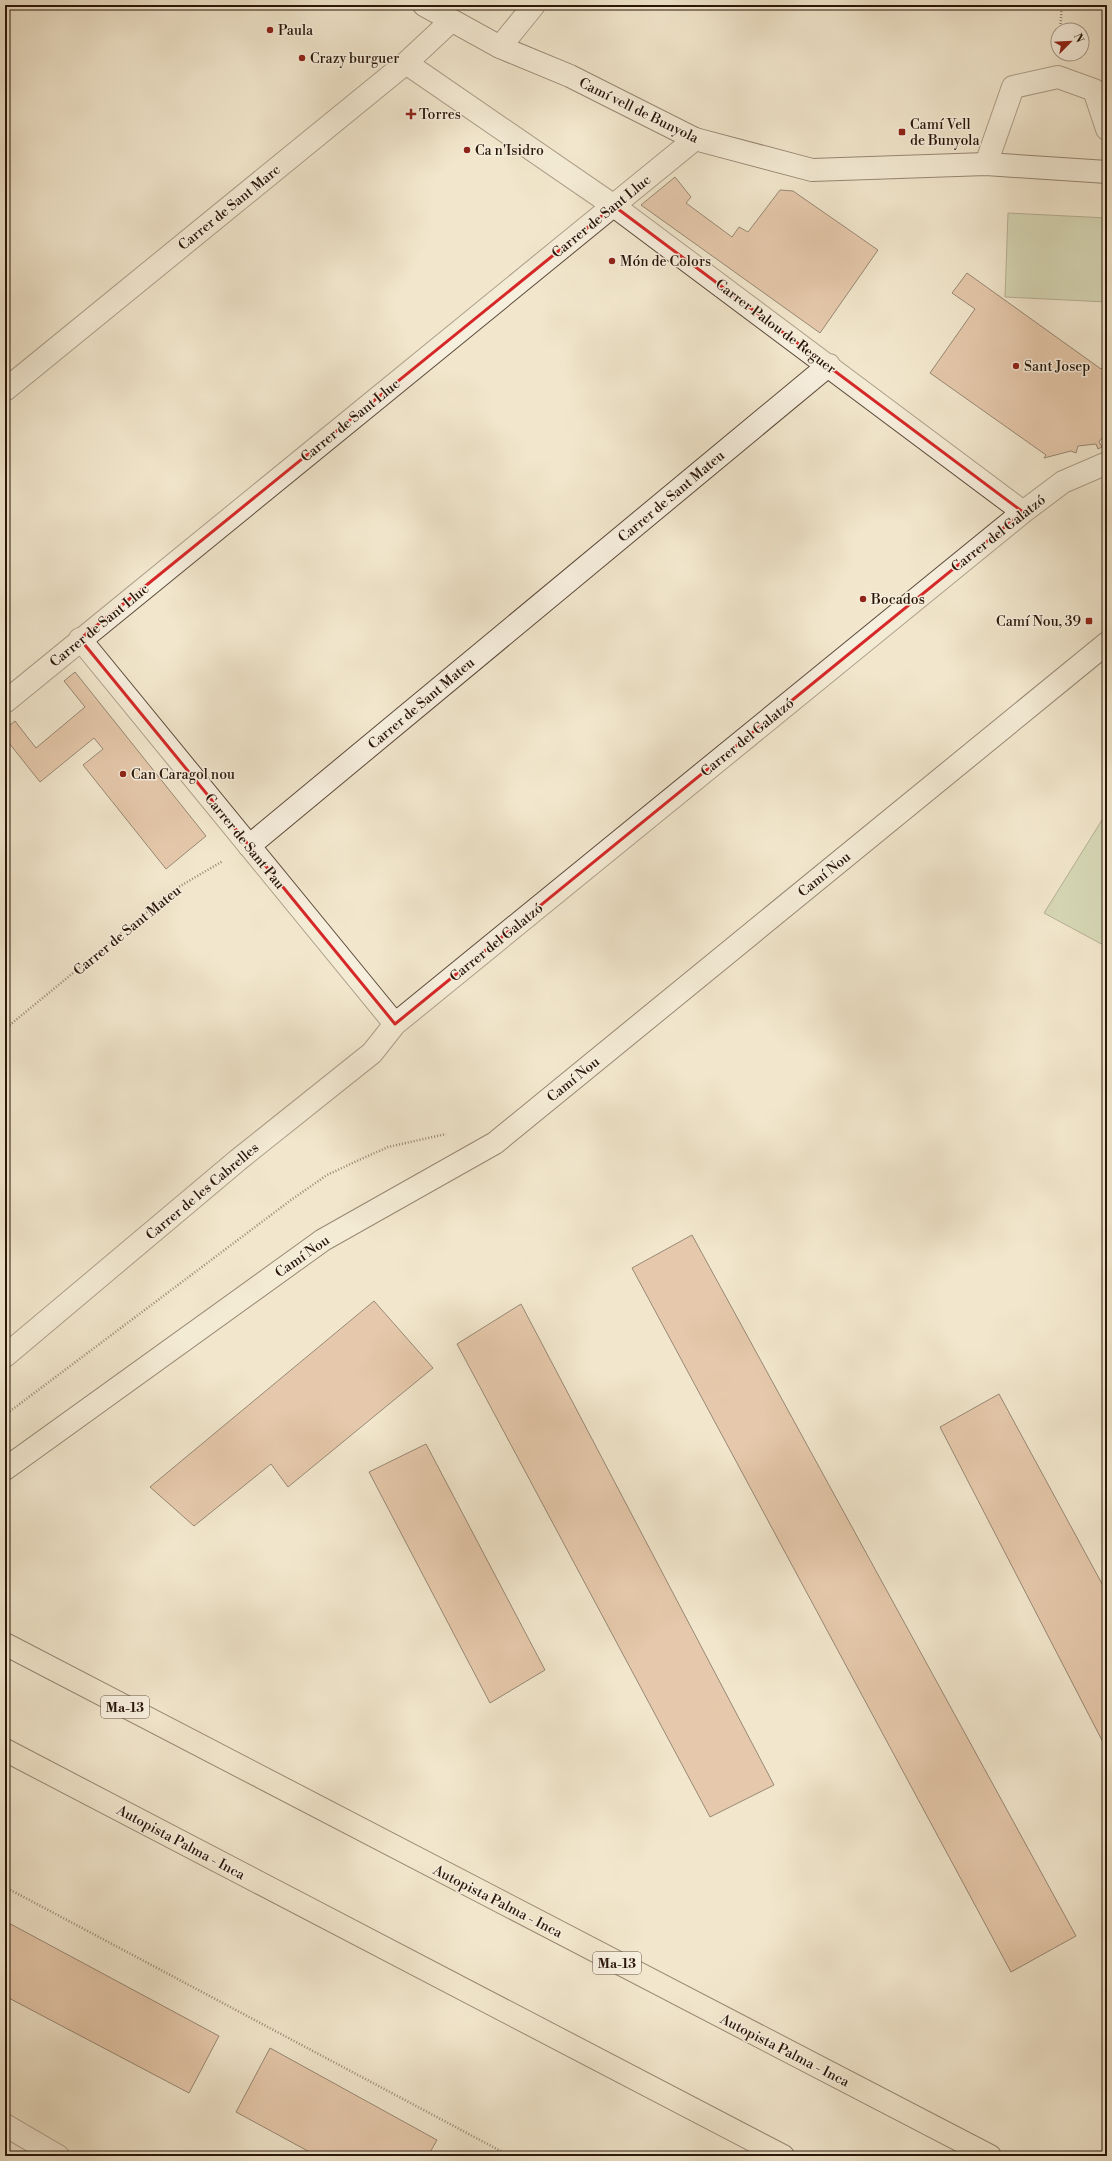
<svg xmlns="http://www.w3.org/2000/svg" width="1112" height="2161" viewBox="0 0 1112 2161" font-family="'Libre Bodoni',serif">
	<style>
		.green { fill: #b6c79c; stroke: #706e52 }
		.building { fill: #d8a483; stroke: #291609 }
		.lines { fill: none; stroke-linecap: round; stroke-linejoin: round }
		.street-casing { stroke: #5b4a3a; stroke-width: 24 }
		.secondary-casing { stroke: #291609; stroke-width: 24 }
		.highway-casing { stroke: #291609; stroke-width: 24 }
		.path { stroke: #291609; stroke-width: 2.5; stroke-dasharray: 1 2; stroke-linecap: butt }
		.street { stroke: #f7efde; stroke-width: 22 }
		.secondary { stroke: #f7efde; stroke-width: 22 }
		.highway { stroke: #f2e7cd; stroke-width: 22 }
		.marked { fill: none; stroke: #d62828; stroke-width: 3; stroke-linejoin: round }
		.poi-dot { fill: #8f2418; stroke: #f7efde; stroke-width: 1.5 }
		.labels { text-anchor: middle; stroke-width: 3; stroke-linejoin: round; paint-order: stroke }
		.shield { fill: #f7efde; stroke: #675749; stroke-width: 1 }
		.shield-label { font-size: 13px; font-weight: bold; fill: #291609 }
		.poi-label { font-size: 14px; fill: #291609; stroke: #f7efde; text-anchor: start }
		.street-label { font-size: 14px; fill: #291609; stroke: #f7efde }
	</style>
	<rect width="100%" height="100%" fill="#f2e7cd"/>
	<filter id="stains"><feTurbulence type="fractalNoise" baseFrequency=".005" numOctaves="4"/><feColorMatrix values="0 0 0 0 .2 0 0 0 0 .09 0 0 0 0 .02 0 0 0 .5 -.17"/></filter>
	<radialGradient id="worn" r=".72"><stop offset=".6" stop-color="#630" stop-opacity="0"/><stop offset="1" stop-color="#630" stop-opacity=".3"/></radialGradient>
	<path class="green" d="M1008,213L1107,218V302L1005,297Z
		M1107,812V947L1044,913Z"/>
	<path class="building" d="M675,177L691,197L686,203L732,237L739,227L748,232L780,190L793,191L878,250L820,333L641,205Z
		M967,273L1101,369L1105,365L1107,367V431L1099,442L1102,447L1098,449L1096,444L1078,446L1076,453L1071,451L1044,458L1046,455L930,373L975,309L952,293Z
		M75,672L206,836L166,869L83,765L103,749L94,738L40,782L5,738V729L15,721L36,748L85,707L64,681Z
		M692,1235L1076,1936L1011,1972L632,1268Z
		M374,1301L433,1368L288,1487L271,1464L194,1526L150,1487Z
		M521,1304L774,1785L710,1817L457,1344Z
		M999,1394L1107,1593V1750L940,1427Z
		M426,1444L545,1670L490,1703L369,1472Z
		M5,1921L219,2036L189,2093L5,1996Z
		M270,2048L437,2140L428,2156H317L236,2112Z"/>
	<g class="lines">
		<defs>
			<path id="street" d="M500,47L534,5
				M406,63L614,206L1023,512
				M986,164L1013,87L1058,77L1094,90L1107,129
				M5,390L406,63L451,21
				M80,639L395,1024
				M5,702L695,139
				M249,846L829,365
				M5,1356L238,1160L372,1053L395,1024L1023,512L1063,482L1107,463
				M5,2125L58,2156"/>
			<path id="secondary" d="M424,5L500,47L570,76L695,139L812,170L986,164L1107,172
				M5,1469L323,1240L495,1143L1107,643"/>
			<path id="highway" d="M5,1644L990,2156
				M5,1750L783,2156"/>
		</defs>
		<use href="#street" class="street-casing"/>
		<use href="#secondary" class="secondary-casing"/>
		<use href="#highway" class="highway-casing"/>
		<path class="path" d="M1060,30L1062,5
			M5,1029L175,889L223,861
			M5,1415L291,1200L327,1175L359,1160L388,1147L446,1134
			M5,1887L510,2156"/>
		<use href="#street" class="street"/>
		<use href="#secondary" class="secondary"/>
		<use href="#highway" class="highway"/>
	</g>
	<path d="M0 0H1112V2161H0ZM614,206L1023,512L395,1024L80,639Z" fill="#f2e7cd" fill-opacity=".55" fill-rule="evenodd"/>
	<path class="marked" d="M614,206L1023,512L395,1024L80,639Z"/>
	<g class="poi-dot">
		<circle cx="270" cy="30" r="4"/>
		<circle cx="302" cy="58" r="4"/>
		<path d="M409 108h4v4h4v4h-4v4h-4v-4h-4v-4h4z"/>
		<rect x="898" y="128" width="8" height="8" rx="2"/>
		<circle cx="467" cy="150" r="4"/>
		<circle cx="612" cy="261" r="4"/>
		<circle cx="1016" cy="366" r="4"/>
		<circle cx="863" cy="599" r="4"/>
		<rect x="1085" y="617" width="8" height="8" rx="2"/>
		<circle cx="123" cy="774" r="4"/>
	</g>
	<g class="labels">
		<g class="shield">
			<rect x="101" y="1696" width="48" height="22" rx="3"/>
			<rect x="593" y="1952" width="48" height="22" rx="3"/>
		</g>
		<g class="shield-label">
			<text x="125" y="1712">Ma-13</text>
			<text x="617" y="1968">Ma-13</text>
		</g>
		<g class="poi-label">
			<text x="278" y="35">Paula</text>
			<text x="310" y="63">Crazy burguer</text>
			<text x="419" y="119">Torres</text>
			<text x="910" y="129">Camí Vell<tspan x="910" dy="16">de Bunyola</tspan></text>
			<text x="475" y="155">Ca n'Isidro</text>
			<text x="620" y="266">Món de Colors</text>
			<text x="1024" y="371">Sant Josep</text>
			<text x="871" y="604">Bocados</text>
			<text x="1081" y="626" text-anchor="end">Camí Nou, 39</text>
			<text x="131" y="779">Can Caragol nou</text>
		</g>
		<g class="street-label">
			<text transform="translate(639 110) rotate(26)" y="5">Camí vell de Bunyola</text>
			<text transform="translate(229 207) rotate(-39)" y="5">Carrer de Sant Marc</text>
			<text transform="translate(601 216) rotate(-39)" y="5">Carrer de Sant Lluc</text>
			<text transform="translate(776 326) rotate(37)" y="5">Carrer Palou de Reguer</text>
			<text transform="translate(350 420) rotate(-39)" y="5">Carrer de Sant Lluc</text>
			<text transform="translate(671 496) rotate(-40)" y="5">Carrer de Sant Mateu</text>
			<text transform="translate(998 533) rotate(-38)" y="5">Carrer del Galatzó</text>
			<text transform="translate(99 625) rotate(-39)" y="5">Carrer de Sant Lluc</text>
			<text transform="translate(421 703) rotate(-40)" y="5">Carrer de Sant Mateu</text>
			<text transform="translate(747 737) rotate(-39)" y="5">Carrer del Galatzó</text>
			<text transform="translate(245 841) rotate(51)" y="5">Carrer de Sant Pau</text>
			<text transform="translate(824 874) rotate(-39)" y="5">Camí Nou</text>
			<text transform="translate(127 930) rotate(-39)" y="5">Carrer de Sant Mateu</text>
			<text transform="translate(496 942) rotate(-39)" y="5">Carrer del Galatzó</text>
			<text transform="translate(573 1079) rotate(-39)" y="5">Camí Nou</text>
			<text transform="translate(202 1191) rotate(-40)" y="5">Carrer de les Cabrelles</text>
			<text transform="translate(302 1256) rotate(-35)" y="5">Camí Nou</text>
			<text transform="translate(181 1842) rotate(28)" y="5">Autopista Palma - Inca</text>
			<text transform="translate(498 1901) rotate(27)" y="5">Autopista Palma - Inca</text>
			<text transform="translate(785 2050) rotate(27)" y="5">Autopista Palma - Inca</text>
		</g>
	</g>
	<rect width="1112" height="2161" fill="none" stroke="#f2e7cd" stroke-width="20"/>
	<rect x="6" y="6" width="1100" height="2149" fill="none" stroke="#291609" stroke-width="2"/>
	<rect x="10" y="10" width="1092" height="2141" fill="none" stroke="#291609"/>
	<g transform="translate(1070 42) rotate(66)"><circle r="19" fill="#f7efde" stroke="#a59889"/>
	<path d="M0-3L7 15L0 10L-7 15Z" fill="#8f2418"/>
	<text y="-6" font-size="11" font-weight="bold" text-anchor="middle" fill="#291609">N</text>
	</g>
	<rect width="100%" height="100%" filter="url(#stains)"/>
	<rect width="100%" height="100%" fill="url(#worn)"/>
</svg>
